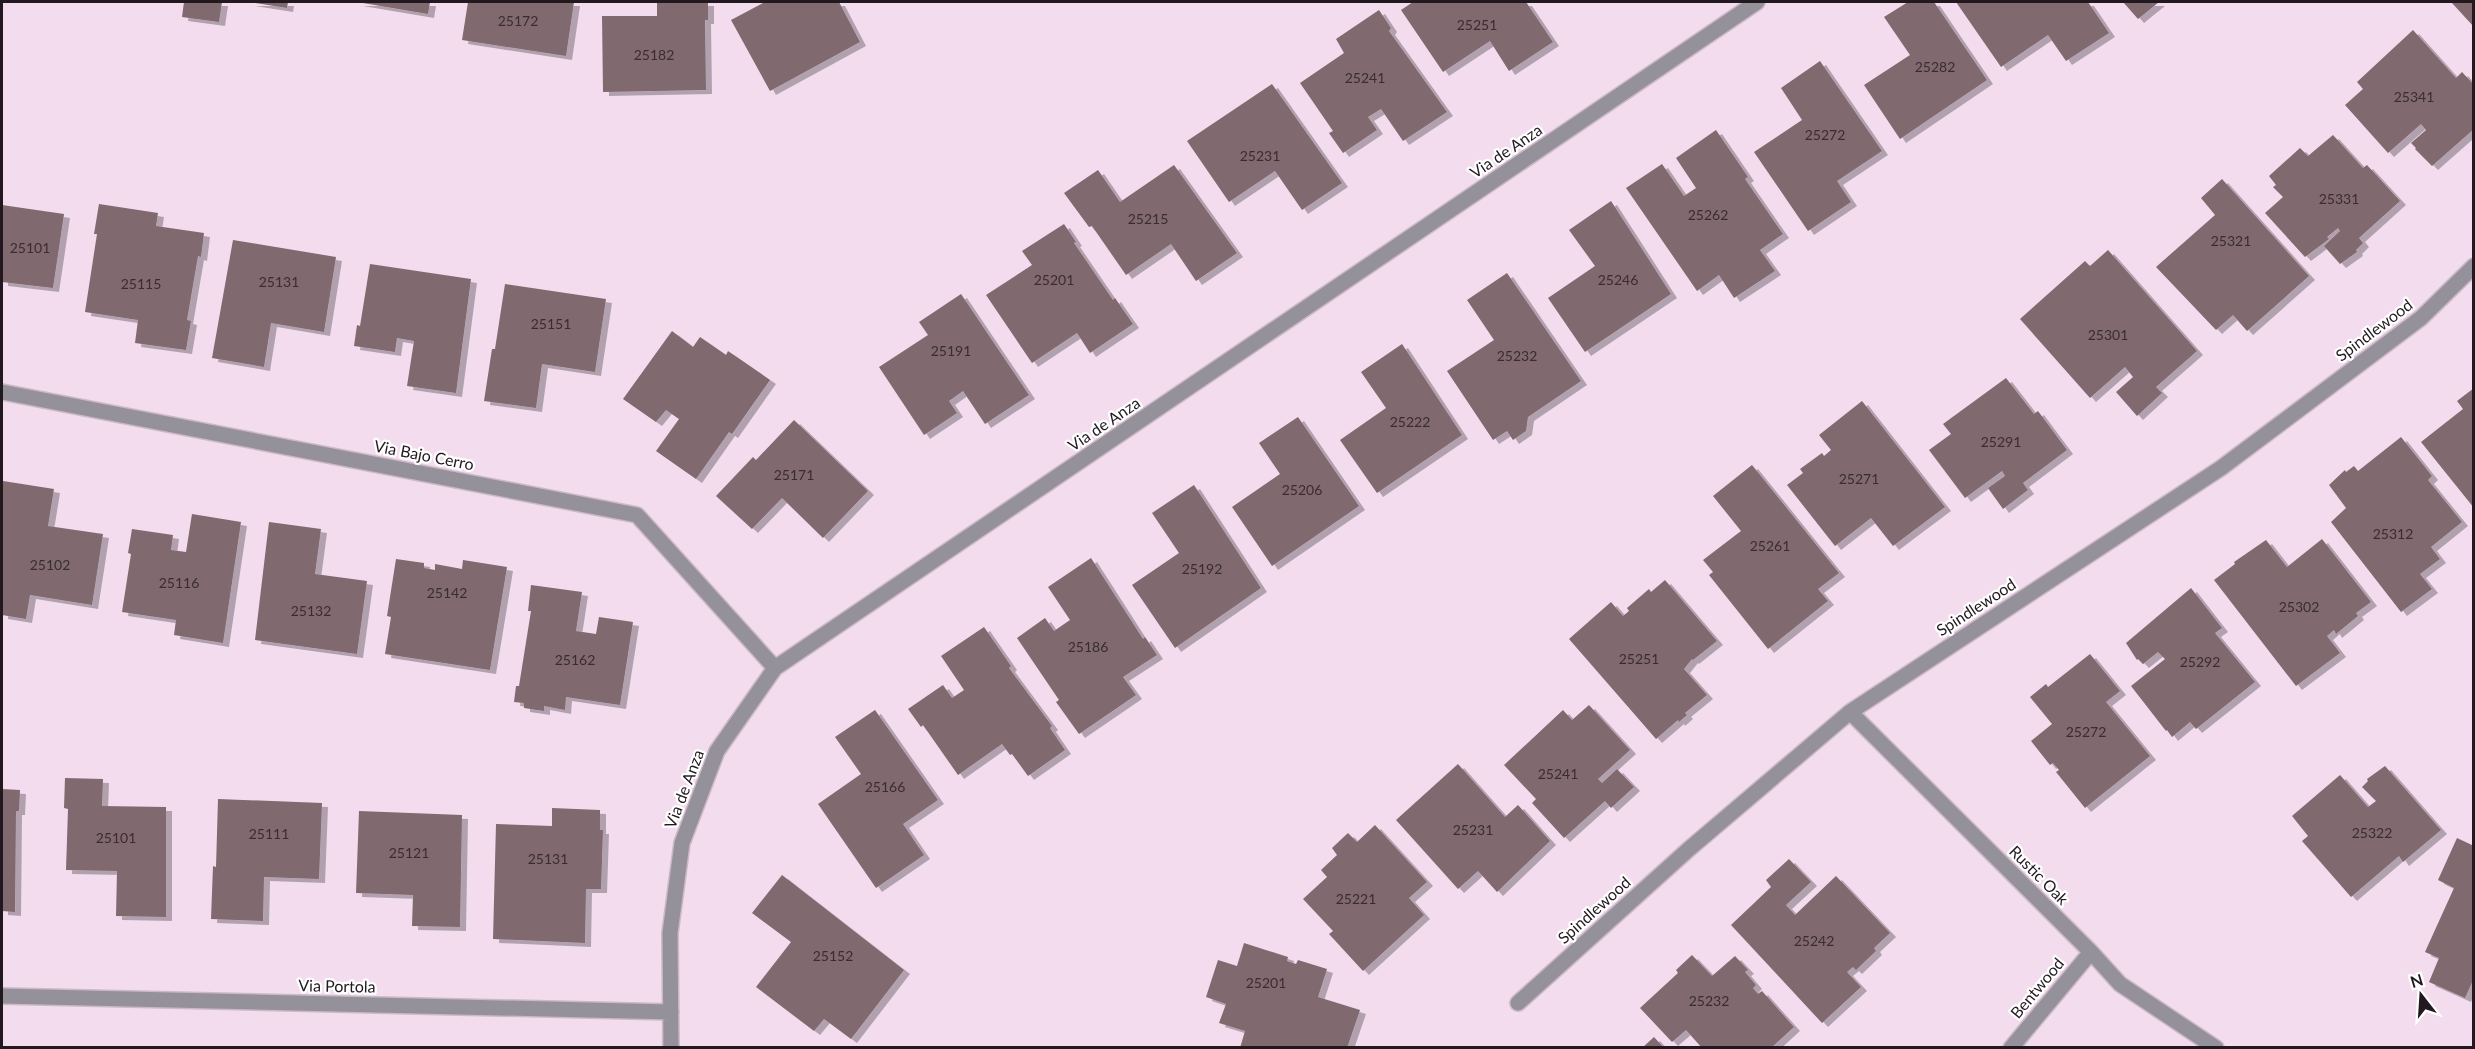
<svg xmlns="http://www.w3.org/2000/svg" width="2475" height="1049" viewBox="0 0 2475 1049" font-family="Lato,sans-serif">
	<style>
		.building { fill: #81696f; filter: url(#shadow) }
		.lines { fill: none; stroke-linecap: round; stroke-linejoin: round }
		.minor-casing { stroke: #ccb9c8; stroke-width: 18 }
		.minor { stroke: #95919a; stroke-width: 15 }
		.labels { text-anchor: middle; stroke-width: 4.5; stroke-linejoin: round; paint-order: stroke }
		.number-label { font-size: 14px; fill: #392d33 }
		.street-label { font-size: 16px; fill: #21191f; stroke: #fff }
	</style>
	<defs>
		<filter id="shadow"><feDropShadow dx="6" dy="4" stdDeviation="0" flood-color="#0004"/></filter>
	</defs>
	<rect width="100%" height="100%" fill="#f2dced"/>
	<path class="building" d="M184,2H222L219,22L182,17Z
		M249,2H288L287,8Z
		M357,2H430L428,14Z
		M468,2H574L566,56L462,40Z
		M657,2H708V20H705L706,90L603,92L602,16H657Z
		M765,2H839L860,42L770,91L731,20Z
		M1413,2H1526L1553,42L1509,71L1490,41L1443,72L1401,10Z
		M1908,2H1934L1987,80L1900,139L1864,85L1910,55L1884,17Z
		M1956,2H2088L2109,33L2066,61L2048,35L2001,67Z
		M2123,2H2159L2138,19Z
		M2454,2H2474V27L2452,3Z
		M1379,10L1391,28L1389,31L1447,112L1403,141L1381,109L1368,117L1377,130L1343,153L1329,133L1333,131L1300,83L1344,53L1336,39Z
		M2413,30L2456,78L2462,72L2474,85V129L2432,166L2415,149L2416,148L2411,143L2426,130L2421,124L2388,153L2345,105L2363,89L2357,82Z
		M1820,61L1882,151L1837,181L1851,202L1808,231L1754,152L1802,120L1781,88Z
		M1272,84L1342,183L1302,210L1275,171L1229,202L1187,141Z
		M1716,130L1748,177L1745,179L1783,234L1760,250L1775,271L1734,298L1719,275L1697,291L1626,188L1662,164L1684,196L1696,188L1676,158Z
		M2333,135L2363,168L2367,165L2400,201L2359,238L2363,243L2356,250L2357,252L2340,264L2324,246L2340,231L2338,228L2327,237L2329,239L2305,257L2265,213L2283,197L2273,187L2276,185L2269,176L2300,148L2308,156Z
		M1174,165L1237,253L1196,281L1171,244L1126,275L1092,226L1089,227L1064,193L1098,170L1120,202Z
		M2222,179L2309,276L2247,331L2233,315L2216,330L2156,267L2215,215L2201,198Z
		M1611,201L1671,294L1585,352L1548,298L1595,266L1569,230Z
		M99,204L158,213L156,226L204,233L201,257L198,256L187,320L191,321L186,350L135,343L138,320L85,312L97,234H94Z
		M2,205L64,214L53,288L2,282Z
		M1064,224L1076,242L1074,243L1113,300L1115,298L1133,324L1090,353L1077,333L1032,363L986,295L1032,265L1022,251Z
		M233,240L336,257L324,332L271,323L264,367L212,358Z
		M2108,250L2197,351L2156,387L2162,393L2137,416L2116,392L2133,377L2125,367L2090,398L2020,319L2085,261L2090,266Z
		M370,264L471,279L456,393L407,386L414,341L397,338L395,352L354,346L357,325L360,326Z
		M1507,273L1581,381L1528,417L1526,431L1513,440L1507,431L1493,440L1447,371L1494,340L1467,300Z
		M505,284L606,299L595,372L542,364L536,408L484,401L492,349H495Z
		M961,294L1029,395L985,424L963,391L949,401L957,413L924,435L879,367L928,335L919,322Z
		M672,331L693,347L700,337L726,355L728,351L770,380L732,434L729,432L696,479L656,451L679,419L666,410L656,422L623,399Z
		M1402,344L1462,435L1377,493L1340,440L1386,408L1361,372Z
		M2006,378L2034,414L2038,411L2067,450L2023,483L2028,490L2003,509L1988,488L2005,476L2002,471L1965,498L1929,450L1951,434L1943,424Z
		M2474,388V508L2421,442L2463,409L2457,401Z
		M1862,401L1945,507L1893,546L1871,518L1835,546L1787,485L1803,473L1800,469L1822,453L1824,456L1831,450L1819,435Z
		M1298,417L1359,506L1272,566L1232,507L1280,474L1259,443Z
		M794,420L868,491L823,538L782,498L752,529L716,496L753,457L756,460Z
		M2401,437L2432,476L2428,480L2462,522L2431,547L2440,559L2420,574L2432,589L2401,612L2331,522L2346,508L2329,485L2345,470L2346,472L2354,466L2358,471Z
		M1752,465L1839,573L1818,589L1828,601L1768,649L1709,575L1713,572L1703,560L1741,531L1713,496Z
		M3,481L54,489L48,526L103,534L92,605L30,595L26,619L2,615Z
		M1194,485L1261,588L1175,648L1132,585L1179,553L1152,513Z
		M192,514L241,522L223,643L174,635L176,620L122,612L131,554L128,553L132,529L173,535L171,550L186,552Z
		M269,522L321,529L315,574L367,581L357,654L255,640Z
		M2322,539L2371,602L2356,613L2358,616L2336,634L2334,630L2327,636L2340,653L2296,686L2214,580L2235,564L2234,562L2266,540L2287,567Z
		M1091,558L1143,639L1145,637L1157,655L1123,677L1136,695L1079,734L1056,702L1059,700L1017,638L1045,618L1054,631L1070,620L1048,587Z
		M396,559L424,563V568L435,570V564L462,569L463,560L507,567L490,670L385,654L391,617L387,616Z
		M1665,580L1717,641L1693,660L1692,659L1684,669L1707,695L1685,713L1687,715L1679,722L1678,720L1656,739L1569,639L1611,602L1623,616L1629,611L1627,608L1649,589L1651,592Z
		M531,585L582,592L576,631L596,634L599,617L633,622L620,705L566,697L565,710L544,706V711L524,708V703L514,702L516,686H519L531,611H528Z
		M2191,588L2222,628L2215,633L2255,682L2196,729L2190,722L2172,737L2167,730L2166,731L2131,686L2165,659L2158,652L2143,664L2138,659L2137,660L2126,643Z
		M984,627L1011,666L1009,668L1052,726L1050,728L1065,750L1028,776L1012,754L1010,755L1002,744L958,775L923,725L921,727L908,709L943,685L952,698L964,690L941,656Z
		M2090,654L2120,691L2106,702L2150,756L2085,808L2056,772L2059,770L2053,763L2050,765L2031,741L2052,724L2030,697L2046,684L2048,687Z
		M1589,705L1630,750L1598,779L1602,783L1617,769L1634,787L1611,808L1605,801L1564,838L1532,803L1536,799L1504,765L1563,710L1572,720Z
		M875,710L938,800L903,824L924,855L876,888L818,804L861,774L835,737Z
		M1458,764L1505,817L1518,805L1550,841L1497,892L1478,871L1458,889L1396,820Z
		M2385,766L2441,830L2403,862L2399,856L2351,897L2302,841L2308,836L2292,816L2340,775L2368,807L2376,801L2362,787L2368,781L2367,779Z
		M65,778L103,779L102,806L166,807V917L116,916L117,871L66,870L68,809L64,808Z
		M2,789L20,790L19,811H16L15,912L2,911Z
		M218,799L322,803L319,879L264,877L263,921L211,919L213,866L216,867Z
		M552,808L600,810V830H603L601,889H586L585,943L493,939L496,824L552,826Z
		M359,811L462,815L460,927L412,926L413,895L356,893Z
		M1375,825L1427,882L1409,898L1424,915L1363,971L1329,934L1333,931L1303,899L1327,877L1321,870L1337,855L1332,848L1348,833L1357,842Z
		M2457,838L2474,846V978L2465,998L2429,982L2439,958L2425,952L2454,888L2438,880Z
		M1789,859L1811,882L1786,905L1795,915L1836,876L1890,933L1874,948L1876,951L1856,970L1853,967L1847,972L1861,987L1822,1023L1731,925L1771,887L1766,880Z
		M782,875L904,970L851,1039L824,1019L814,1031L756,987L791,942L752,913Z
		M1244,943L1288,957L1287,961L1296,964L1298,960L1327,969L1318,997L1360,1010L1347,1048H1240L1245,1031L1219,1023L1226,1004L1206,997L1218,960L1237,966Z
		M1692,955L1712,976L1735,956L1748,970L1745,972L1756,985L1753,988L1758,994L1762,991L1794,1027L1771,1048H1702L1686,1030L1672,1042L1640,1008L1678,973L1676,970Z
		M1654,1037L1664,1048H1642Z"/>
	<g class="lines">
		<defs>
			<path id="minor" d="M2,392L637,515L775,668
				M1850,712L2091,952L2120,984L2216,1048
				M2,996L671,1012
				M1518,1003L1689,849L1850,712L2221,468L2421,318L2474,266
				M671,1048L670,933L682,843L717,751L775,668L1757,2
				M2011,1048L2091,952"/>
		</defs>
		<use href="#minor" class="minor-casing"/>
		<use href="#minor" class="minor"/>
	</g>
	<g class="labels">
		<g class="number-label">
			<text x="518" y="26">25172</text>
			<text x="1477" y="30">25251</text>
			<text x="654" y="60">25182</text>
			<text x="1935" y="72">25282</text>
			<text x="1365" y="83">25241</text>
			<text x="2414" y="102">25341</text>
			<text x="1825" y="140">25272</text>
			<text x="1260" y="161">25231</text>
			<text x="2339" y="204">25331</text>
			<text x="1708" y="220">25262</text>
			<text x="1148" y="224">25215</text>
			<text x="2231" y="246">25321</text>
			<text x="30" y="253">25101</text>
			<text x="1054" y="285">25201</text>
			<text x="1618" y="285">25246</text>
			<text x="279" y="287">25131</text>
			<text x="141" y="289">25115</text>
			<text x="551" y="329">25151</text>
			<text x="2108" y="340">25301</text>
			<text x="951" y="356">25191</text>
			<text x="1517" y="361">25232</text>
			<text x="1410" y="427">25222</text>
			<text x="2001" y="447">25291</text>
			<text x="794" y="480">25171</text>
			<text x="1859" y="484">25271</text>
			<text x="1302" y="495">25206</text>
			<text x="2393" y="539">25312</text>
			<text x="1770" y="551">25261</text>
			<text x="50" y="570">25102</text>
			<text x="1202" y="574">25192</text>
			<text x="179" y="588">25116</text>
			<text x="447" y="598">25142</text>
			<text x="2299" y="612">25302</text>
			<text x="311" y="616">25132</text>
			<text x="1088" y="652">25186</text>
			<text x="1639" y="664">25251</text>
			<text x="575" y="665">25162</text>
			<text x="2200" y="667">25292</text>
			<text x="2086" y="737">25272</text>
			<text x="1558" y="779">25241</text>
			<text x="885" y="792">25166</text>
			<text x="1473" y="835">25231</text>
			<text x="2372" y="838">25322</text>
			<text x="269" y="839">25111</text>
			<text x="116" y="843">25101</text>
			<text x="409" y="858">25121</text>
			<text x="548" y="864">25131</text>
			<text x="1356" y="904">25221</text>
			<text x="1814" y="946">25242</text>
			<text x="833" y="961">25152</text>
			<text x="1266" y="988">25201</text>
			<text x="1709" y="1006">25232</text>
		</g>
		<g class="street-label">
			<text transform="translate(1506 151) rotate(-34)" y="6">Via de Anza</text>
			<text transform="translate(2374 330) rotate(-37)" y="6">Spindlewood</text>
			<text transform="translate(1104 424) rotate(-34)" y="6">Via de Anza</text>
			<text transform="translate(424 455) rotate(11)" y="6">Via Bajo Cerro</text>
			<text transform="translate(1976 607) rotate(-33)" y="6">Spindlewood</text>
			<text transform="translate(684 789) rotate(-69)" y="6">Via de Anza</text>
			<text transform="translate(2039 875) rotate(45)" y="6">Rustic Oak</text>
			<text transform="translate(1594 910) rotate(-42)" y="6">Spindlewood</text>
			<text transform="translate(337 986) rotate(1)" y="6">Via Portola</text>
			<text transform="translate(2037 988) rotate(-50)" y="6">Bentwood</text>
		</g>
	</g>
	<rect width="2475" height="1049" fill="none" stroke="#21191f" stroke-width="6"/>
	<g transform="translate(2421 995) rotate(343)" stroke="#ffffff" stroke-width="4.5" paint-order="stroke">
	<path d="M0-4.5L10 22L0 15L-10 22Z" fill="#21191f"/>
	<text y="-9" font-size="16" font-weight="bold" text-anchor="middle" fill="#21191f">N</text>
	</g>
</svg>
